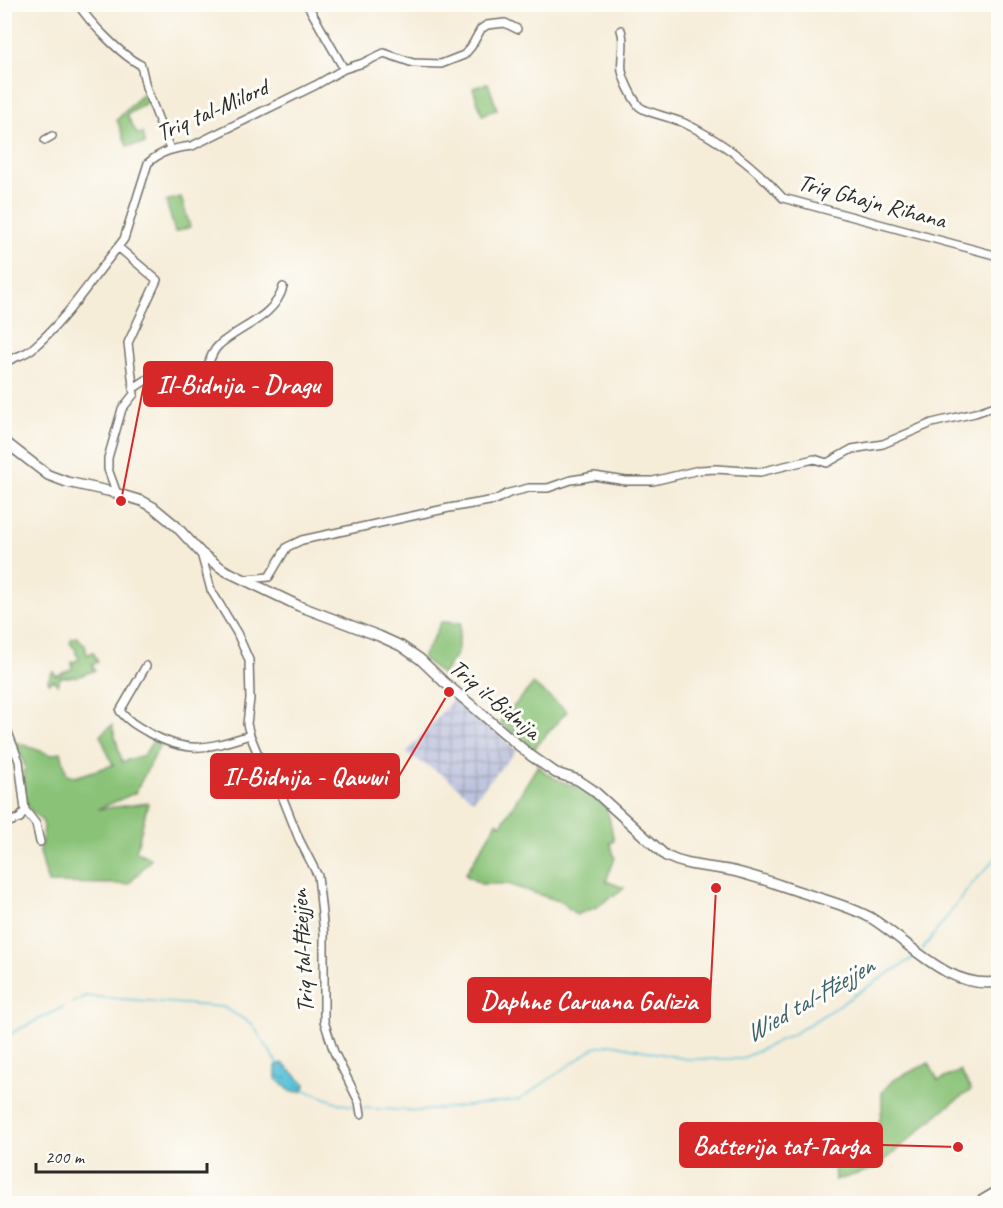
<svg xmlns="http://www.w3.org/2000/svg" width="1003" height="1208" viewBox="0 0 1003 1208" font-family="Caveat,sans-serif">
	<style>
		.industrial { fill: url(#industrial-grid) }
		.grass { fill: #8ac378; stroke: #5a7752; stroke-width: 1.5 }
		.water { fill: url(#water-ripples); stroke: #447782; stroke-width: 1.5 }
		.lines { fill: none; stroke-linecap: round; stroke-linejoin: round }
		.stream { stroke: #5cc3d9; stroke-width: 1.5 }
		.street-casing { stroke: #726f68; stroke-width: 10 }
		.secondary-casing { stroke: #726f68; stroke-width: 12 }
		.street { stroke: #fff; stroke-width: 7 }
		.secondary { stroke: #fff; stroke-width: 9 }
		.labels { text-anchor: middle; stroke-width: 6; stroke-linejoin: round; paint-order: stroke }
		.street-label { font-size: 24px; fill: #2b2b2b; stroke: #fdfcf7 }
		.water-label { font-size: 26px; font-style: italic; fill: #3c6068; stroke: #fdfcf7 }
		.leader { fill: none; stroke: #d62828; stroke-width: 2 }
		.callout-dot { fill: #d62828; stroke: #fdfcf7; stroke-width: 2 }
		.callout { fill: #d62828; stroke: #d62828; stroke-width: 2 }
		.callout-label { font-size: 26px; text-anchor: middle; font-weight: bold; fill: #fff }
	</style>
	<defs>
		<pattern id="industrial-grid" width="8" height="8" patternUnits="userSpaceOnUse" patternTransform="scale(1.5)"><rect width="8" height="8" fill="#bdc3de"/><path d="M0 4h8M4 0v8" fill="none" stroke="#9a9fb4"/></pattern>
		<pattern id="water-ripples" width="26" height="14" patternUnits="userSpaceOnUse" patternTransform="scale(1.5)"><rect width="26" height="14" fill="#5cc3d9"/><path d="M2 4q2-2 4 0t4 0M15 11q2-2 4 0t4 0" fill="none" stroke="#4c9fb0"/></pattern>
	</defs>
	<rect width="100%" height="100%" fill="#fdfcf7"/>
	<filter id="ink" filterUnits="userSpaceOnUse"><feTurbulence type="fractalNoise" baseFrequency=".0167" numOctaves="2"/><feDisplacementMap in="SourceGraphic" scale="12" xChannelSelector="R" yChannelSelector="G"/><feConvolveMatrix kernelMatrix="1 2 1 2 8 2 1 2 1" color-interpolation-filters="sRGB"/></filter>
	<filter id="wash" filterUnits="userSpaceOnUse"><feTurbulence type="fractalNoise" baseFrequency=".008" numOctaves="4" result="noise"/><feDisplacementMap in="SourceGraphic" scale="24" xChannelSelector="R" yChannelSelector="G"/><feGaussianBlur stdDeviation="1.35" result="paint"/><feColorMatrix in="noise" values="0 0 0 0 0 0 0 0 0 0 0 0 0 0 0 0 0 1.4 0 .05"/><feComposite in="paint" operator="in"/></filter>
	<g filter="url(#wash)">
		<rect width="100%" height="100%" fill="#f6edd9"/>
		<path class="industrial" d="M454,698L517,750L473,800L446,777L406,753Z"/>
		<path class="grass" d="M488,83L497,109L482,115L473,88Z
			M144,92L149,101L127,115L137,134L143,133L145,144L127,146L117,120Z
			M181,197L190,227L175,232L166,201Z
			M441,622L461,623L457,653L442,675L422,657L432,641Z
			M77,637L85,645L87,655L93,652L98,662L92,665L95,670L77,677H61L57,685L54,680L49,683L48,680L53,671L56,676L72,669V662L78,660L79,657L76,654L75,647H73L70,643L72,638Z
			M533,684L567,711L533,750L500,722Z
			M112,725L122,762L144,755L153,741L160,745L135,793L98,809L148,803L136,851L151,859L129,884L48,883L40,852L44,828L43,822L26,805L23,771L26,769L16,742L51,755L61,752L67,775L75,777L113,765L100,735Z
			M538,765C555,786 586,784 604,804C609,810 612,833 614,841L610,843L615,858L606,881L624,888L597,907L576,915L562,902L507,884H481L465,875L497,822L501,825Z
			M929,1063L938,1081L960,1071L971,1090L944,1109L876,1168L835,1181L834,1163L873,1149L882,1109V1092L893,1080Z"/>
		<path class="water" d="M282,1063L305,1084L304,1091L292,1092L276,1079V1066Z"/>
		<g class="lines">
			<path class="stream" d="M922,950L971,885L998,856
				M71,1004L85,996L223,1007L252,1024L278,1064
				M4,1037L63,1007
				M302,1089L341,1104L357,1107
				M362,1108L420,1111L519,1100L594,1048L612,1044L686,1059H741L797,1032L916,956"/>
		</g>
	</g>
	<g filter="url(#ink)">
		<g class="lines">
			<defs>
				<path id="street" d="M78,4C89,22 122,56 141,65L146,87L170,149
					M307,4L344,69
					M621,30C626,44 620,57 622,71C624,81 632,97 638,105C642,112 674,118 684,123C722,141 755,167 783,198L998,256
					M45,140L52,136
					M4,363C13,357 26,355 33,348C67,319 90,281 118,247L124,239L148,163C161,151 175,148 192,146L316,85L344,69L363,63L384,53L413,63L441,64L464,55L471,47L481,29L487,25L505,23L517,29
					M134,388L155,374L183,397C190,393 196,388 201,382C209,370 208,355 219,345C241,326 275,317 283,287
					M117,494L108,469V458L122,409L134,394L128,343L157,280L118,247
					M201,553L211,590L237,633L249,660L250,699L247,724L250,735L262,764L282,796L299,839L318,876L324,933V1021L334,1052L359,1102L361,1114
					M247,579L269,577L287,547L302,540L449,508L495,500L509,493L529,488H548L571,480L584,478L594,476L626,481H653L699,470L716,469L760,472L814,459L827,463L852,449L883,444L932,423L975,413L998,405
					M146,666L120,711C129,722 137,726 149,733C190,755 208,748 250,735
					M4,722L19,761L25,810L36,824L40,842
					M4,824L20,818L25,810"/>
				<path id="secondary" d="M4,441L48,475L67,482L108,491L142,501L153,507L176,526L201,553L224,570L299,606L379,636L401,646L420,659L444,682L530,755L556,773L578,780L593,790L666,856C686,866 706,866 728,870C754,875 781,886 807,894C828,901 852,907 871,918C910,942 948,990 998,982
					M976,1204L998,1191"/>
			</defs>
			<use href="#street" class="street-casing"/>
			<use href="#secondary" class="secondary-casing"/>
			<use href="#street" class="street"/>
			<use href="#secondary" class="secondary"/>
		</g>
	</g>
	<g class="labels">
		<g class="street-label">
			<text transform="translate(212 110) rotate(-24)" y="8">Triq tal-Milord</text>
			<text transform="translate(872 201) rotate(15)" y="8">Triq Għajn Riħana</text>
			<text transform="translate(495 699) rotate(40)" y="8">Triq il-Bidnija</text>
			<text transform="translate(302 951) rotate(-93)" y="8">Triq tal-Ħżejjen</text>
		</g>
		<g class="water-label">
			<text transform="translate(809 999) rotate(-30)" y="9">Wied tal-Ħżejjen</text>
		</g>
	</g>
	<path class="leader" d="M121 501L144 384M449 692L399 776M716 888L710 1000M958 1147L882 1145"/>
	<g class="callout-dot">
		<circle cx="121" cy="501" r="6"/>
		<circle cx="449" cy="692" r="6"/>
		<circle cx="716" cy="888" r="6"/>
		<circle cx="958" cy="1147" r="6"/>
	</g>
	<g class="callout">
		<rect x="144" y="362" width="188" height="44" rx="6"/>
		<rect x="211" y="754" width="188" height="44" rx="6"/>
		<rect x="468" y="978" width="242" height="44" rx="6"/>
		<rect x="680" y="1123" width="202" height="44" rx="6"/>
	</g>
	<g class="callout-label">
		<text x="238" y="393">Il-Bidnija - Dragu</text>
		<text x="305" y="785">Il-Bidnija - Qawwi</text>
		<text x="589" y="1009">Daphne Caruana Galizia</text>
		<text x="781" y="1154">Batterija tat-Tarġa</text>
	</g>
	<rect width="1003" height="1208" fill="none" stroke="#fdfcf7" stroke-width="24"/>
	<path d="M36 1163v9h171v-9" fill="none" stroke="#2b2b2b" stroke-width="3"/>
	<text x="45" y="1163" font-size="18" fill="#2b2b2b" stroke="#fdfcf7" stroke-width="4.5" paint-order="stroke">200 m</text>
</svg>
